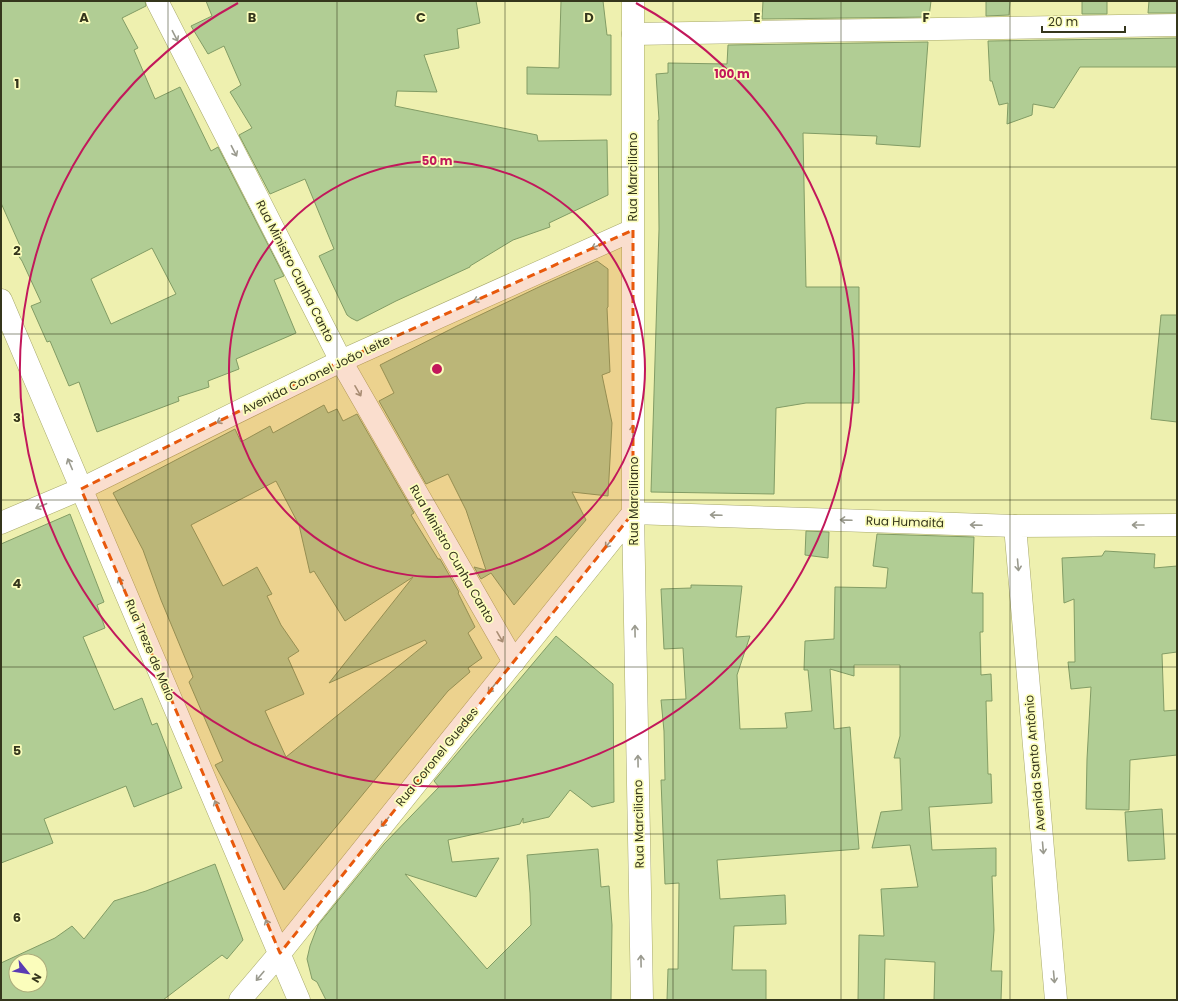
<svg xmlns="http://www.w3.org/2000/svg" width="1178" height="1001" viewBox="0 0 1178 1001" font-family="Poppins,sans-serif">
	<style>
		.building { fill: #b1cd94; stroke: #829c65; fill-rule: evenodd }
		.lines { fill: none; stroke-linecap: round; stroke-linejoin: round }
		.minor-casing { stroke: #a8a96b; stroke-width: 23 }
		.tertiary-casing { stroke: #a8a96b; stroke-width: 23 }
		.secondary-casing { stroke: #a8a96b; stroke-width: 23 }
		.minor { stroke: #fff; stroke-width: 22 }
		.tertiary { stroke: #fff; stroke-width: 22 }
		.secondary { stroke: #fff; stroke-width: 22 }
		.oneway { stroke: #9a9a8e }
		.marked { fill: #e8590c; fill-opacity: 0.2; stroke: #e8590c; stroke-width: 3; stroke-dasharray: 8 5; stroke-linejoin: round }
		.grid { fill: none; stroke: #35361c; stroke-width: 1; stroke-opacity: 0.55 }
		.ring { fill: none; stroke: #c2185b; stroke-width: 2 }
		.labels { text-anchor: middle; stroke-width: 3.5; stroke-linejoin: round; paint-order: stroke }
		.street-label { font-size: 12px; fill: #35361c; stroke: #fbfdbc }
		.grid-label { font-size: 13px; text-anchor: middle; font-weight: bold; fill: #35361c; stroke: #fbfdbc; stroke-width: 3.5; stroke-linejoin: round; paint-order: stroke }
		.centre { fill: #c2185b; stroke: #fbfdbc; stroke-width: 2 }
		.ring-label { font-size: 12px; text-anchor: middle; font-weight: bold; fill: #c2185b; stroke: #fbfdbc; stroke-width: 3.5; stroke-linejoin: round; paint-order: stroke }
	</style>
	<rect width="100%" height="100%" fill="#eef0af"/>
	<path class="building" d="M1,1H145L146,6L122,18L138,48L134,50L155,99L180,87L211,151L218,147L284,276L274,280L296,333L236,359L239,369L208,381L209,387L178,397L179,401L97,432L79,382L69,386L50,341L47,342L31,306L41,302L22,261L15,251L21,248L1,203ZM152,248L176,294L111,324L91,279Z
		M206,1H476L480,23L457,29L459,48L424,55L437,92L397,91L395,106L537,135L538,141L607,140L608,195L549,223L550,227L513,240L470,266V267L396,301L357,321L351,318L347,315L319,256L334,249L305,179L270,194L239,135L252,128L230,92L241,85L224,46L208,54L191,26L212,16Z
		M561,1H603L607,35H611V95L527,94V67L559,68Z
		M763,1H931L929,17L762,19Z
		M986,1H1010L1009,15L986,16Z
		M1082,1H1107V14H1082Z
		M1149,1H1177V13H1148Z
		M1177,38V67H1080L1054,108L1033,104L1032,115L1007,124L1008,103L999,105L992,81H990L988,41Z
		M928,42L920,147L876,144L877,136L803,133L806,287H859V403H806L776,408L774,494L651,492L659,229L658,120H659L656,74L668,73V63L727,64L728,45Z
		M597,261L608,269V307L607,308L610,372L602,375L612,423L608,496L572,492L586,520L514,605L491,573L481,579L474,567L486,570L466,510L448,474L426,484L379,401L394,393L380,365L457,326L541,286Z
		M1161,315H1177V422L1151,419Z
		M324,405L328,413L337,409L343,421L357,414L414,513L411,515L438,559H440L459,592L458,593L475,627L468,633L482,658L468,668L470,672L448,691L284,890L215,765L223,761L189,682L193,677L161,600L143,550L113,493L235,429L241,442L270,426L273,433ZM276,481L299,525L310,573L314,571L345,621L413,577L329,683L425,640L427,643L286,757L265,711L304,694L288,658L299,651L281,625L267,596L272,594L257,567L223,586L191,525Z
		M70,514L104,602L97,605L105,628L83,637L114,710L142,698L152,725L157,723L182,788L134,807L126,786L44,819L53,843L1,863V544Z
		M806,531L829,532L828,558L805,555Z
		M877,534L974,537L972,593H983V632H980L981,675L991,674L992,701H986L988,774H991L992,803L929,807L932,850L996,848V876H992L994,930L991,971H1002L1001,1000H934L935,962L885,959L884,1000H858L859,935L884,936L881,889L918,887L910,845L872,848L881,812L902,810L900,758H894L900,736V665H854V676L830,669L834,729L850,727L859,849L717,860L720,899L785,895L786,924L734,926L732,970H766V1000H667L668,969H678L679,883L665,884L661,780H665L664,731L661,700L686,699L683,648L664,649L661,589L691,588V585L742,586L736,637L750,636L737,675L740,729L787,728L785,713L812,711L808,670H804L805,641L834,639L835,587L886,588L888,568L873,566Z
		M1105,551L1155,554L1154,568L1177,566V652L1162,654L1164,711L1177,710V755L1130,760L1129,810L1086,809L1087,759L1091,687L1071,689L1068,662H1075L1074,599L1064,603L1062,558L1102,556Z
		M556,636L613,684L614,802L592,807L570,790L549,817L523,823V818L520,824L448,840L452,862L499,858L476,897L405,874L487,969L531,925L530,893L527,855L598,849L601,887L609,886L612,925L611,1000H326L317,982L312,979L307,959L310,946L318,925L384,844L439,787L434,781Z
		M1162,809L1165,859L1128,861L1125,812Z
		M215,864L243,940L227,959L222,955L163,1000H1V963L55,938L72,926L84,939L114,901L146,891ZM16,961H40V985H16Z"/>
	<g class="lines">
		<defs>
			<path id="minor" d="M157,1L341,361L514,662
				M633,34L1177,25"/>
			<path id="tertiary" d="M633,1V513L642,1000
				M1,300L299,1000
				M1,523L81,489L341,361L633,230
				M240,1000L280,953L633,513L1015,526"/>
			<path id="secondary" d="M1056,1000L1015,526L1177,525"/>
		</defs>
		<use href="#minor" class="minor-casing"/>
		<use href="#tertiary" class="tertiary-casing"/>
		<use href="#secondary" class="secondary-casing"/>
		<use href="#minor" class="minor"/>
		<use href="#tertiary" class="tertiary"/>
		<use href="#secondary" class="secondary"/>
	</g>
	<defs><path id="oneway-shaft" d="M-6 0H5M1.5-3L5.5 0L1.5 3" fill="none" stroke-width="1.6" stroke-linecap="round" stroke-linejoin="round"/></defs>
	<g class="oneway">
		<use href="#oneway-shaft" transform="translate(175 36) rotate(63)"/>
		<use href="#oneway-shaft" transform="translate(234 151) rotate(63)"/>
		<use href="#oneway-shaft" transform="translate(597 246) rotate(156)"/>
		<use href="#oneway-shaft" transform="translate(479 299) rotate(156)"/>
		<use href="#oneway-shaft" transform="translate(358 391) rotate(60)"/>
		<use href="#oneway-shaft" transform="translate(222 420) rotate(154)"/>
		<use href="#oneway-shaft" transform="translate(633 431) rotate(-90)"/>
		<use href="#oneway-shaft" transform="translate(70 464) rotate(-113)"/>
		<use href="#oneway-shaft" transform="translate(41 506) rotate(157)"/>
		<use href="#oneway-shaft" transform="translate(716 515) rotate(-178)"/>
		<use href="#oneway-shaft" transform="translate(846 520) rotate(-178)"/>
		<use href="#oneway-shaft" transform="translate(976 525) rotate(-178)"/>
		<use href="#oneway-shaft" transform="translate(1138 525) rotate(180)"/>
		<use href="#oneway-shaft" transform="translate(609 543) rotate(129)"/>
		<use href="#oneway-shaft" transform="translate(1018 565) rotate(85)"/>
		<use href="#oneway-shaft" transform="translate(121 583) rotate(-113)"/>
		<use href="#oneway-shaft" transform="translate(635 631) rotate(-91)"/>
		<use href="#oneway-shaft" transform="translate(500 637) rotate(60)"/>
		<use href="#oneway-shaft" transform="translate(492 688) rotate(129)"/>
		<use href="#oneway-shaft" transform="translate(638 761) rotate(-91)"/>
		<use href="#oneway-shaft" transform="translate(217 806) rotate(-113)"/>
		<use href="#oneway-shaft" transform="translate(385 822) rotate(129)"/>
		<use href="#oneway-shaft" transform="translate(1043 848) rotate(85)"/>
		<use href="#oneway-shaft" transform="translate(268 925) rotate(-113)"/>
		<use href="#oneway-shaft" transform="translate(641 961) rotate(-91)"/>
		<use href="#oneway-shaft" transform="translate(260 976) rotate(130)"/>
		<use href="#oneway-shaft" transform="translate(1054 977) rotate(85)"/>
	</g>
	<path class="marked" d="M633,230V513L280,953L81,489L341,361Z"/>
	<path class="grid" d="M168,1V1000M337,1V1000M505,1V1000M673,1V1000M841,1V1000M1010,1V1000M1,167H1177M1,334H1177M1,500H1177M1,667H1177M1,834H1177"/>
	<g class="ring">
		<circle cx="437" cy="369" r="208"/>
		<path d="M636 3A417 417 0 1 1 238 3"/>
	</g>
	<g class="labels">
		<g class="street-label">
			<text transform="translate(633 177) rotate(-90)" y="4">Rua Marciliano</text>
			<text transform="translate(295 271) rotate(63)" y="4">Rua Ministro Cunha Canto</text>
			<text transform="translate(316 375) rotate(-26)" y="4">Avenida Coronel João Leite</text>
			<text transform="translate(634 501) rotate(-90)" y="4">Rua Marciliano</text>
			<text transform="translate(905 522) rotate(2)" y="4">Rua Humaitá</text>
			<text transform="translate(452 554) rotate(60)" y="4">Rua Ministro Cunha Canto</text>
			<text transform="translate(150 650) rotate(67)" y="4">Rua Treze de Maio</text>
			<text transform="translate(437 757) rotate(-51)" y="4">Rua Coronel Guedes</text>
			<text transform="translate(1035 763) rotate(-95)" y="4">Avenida Santo Antônio</text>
			<text transform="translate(639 824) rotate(-91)" y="4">Rua Marciliano</text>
		</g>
	</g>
	<g class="grid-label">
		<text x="84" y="22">A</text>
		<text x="252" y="22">B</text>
		<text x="421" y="22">C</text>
		<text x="589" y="22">D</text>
		<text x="757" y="22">E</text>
		<text x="926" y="22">F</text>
		<text x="17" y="88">1</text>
		<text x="17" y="255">2</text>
		<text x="17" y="422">3</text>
		<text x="17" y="588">4</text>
		<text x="17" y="755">5</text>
		<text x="17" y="922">6</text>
	</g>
	<circle cx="437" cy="369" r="6" class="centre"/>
	<g class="ring-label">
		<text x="732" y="78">100 m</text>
		<text x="437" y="165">50 m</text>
	</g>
	<rect width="1178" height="1001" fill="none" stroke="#35361c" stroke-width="4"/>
	<g transform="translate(28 973) rotate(120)"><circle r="19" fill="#fbfdbc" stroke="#acad7c"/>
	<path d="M0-3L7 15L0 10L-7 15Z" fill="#5a3bb3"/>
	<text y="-6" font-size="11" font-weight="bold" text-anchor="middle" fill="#35361c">N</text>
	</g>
	<path d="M1042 26v6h83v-6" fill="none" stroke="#35361c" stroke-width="2"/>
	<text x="1048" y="26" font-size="12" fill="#35361c" stroke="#fbfdbc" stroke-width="3" paint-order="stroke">20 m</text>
</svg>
